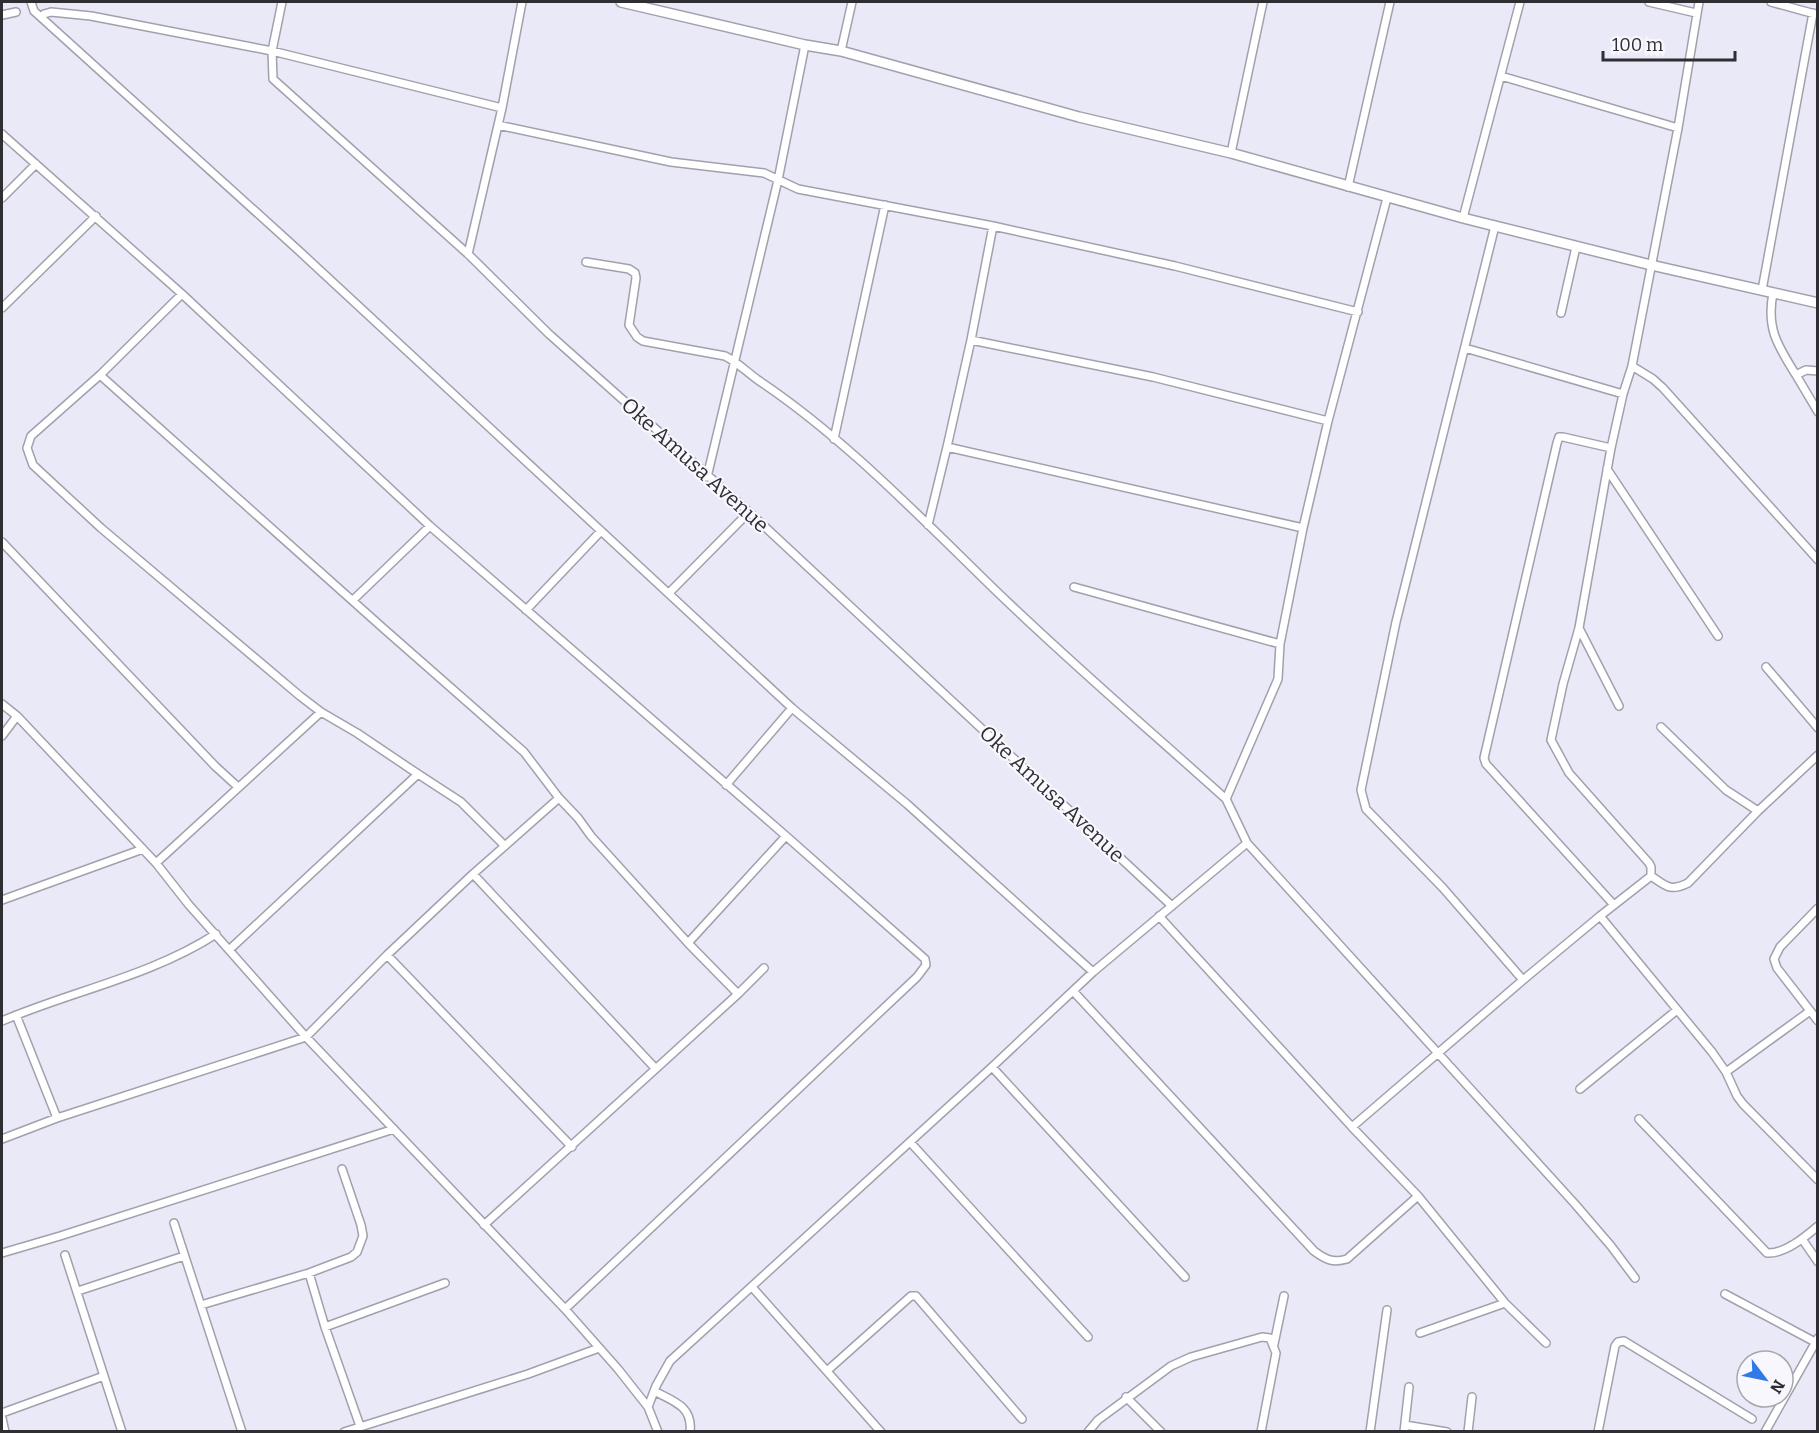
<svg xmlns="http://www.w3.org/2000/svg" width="1819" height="1433" viewBox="0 0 1819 1433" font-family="Bitter,serif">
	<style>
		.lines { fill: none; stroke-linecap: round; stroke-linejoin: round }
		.minor-casing { stroke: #a1a0ad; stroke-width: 10 }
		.tertiary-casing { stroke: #a1a0ad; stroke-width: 12 }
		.minor { stroke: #fff; stroke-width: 7 }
		.tertiary { stroke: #fff; stroke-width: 9 }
		.labels { text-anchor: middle; stroke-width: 4.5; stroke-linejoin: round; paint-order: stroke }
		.street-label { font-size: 21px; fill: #2e2e33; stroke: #f8f7fd }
	</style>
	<rect width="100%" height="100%" fill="#eae9f7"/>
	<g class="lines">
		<defs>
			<path id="minor" d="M31,2L34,11L297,249L792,708L907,804L1093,972L1247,843L1226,799L1278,679L1280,644L1303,528L1328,421L1387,198
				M282,2L272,51L273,79L468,254L549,334L749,512L1172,906
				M1649,2L1696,13
				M1771,2L1815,14
				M2,15L16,12
				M42,17L44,14L51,12L91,16L272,51L502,108
				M841,51L852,2
				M1501,76L1678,128
				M498,125L671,162L764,173L798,189L993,226L1175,266L1358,312
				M2,134L182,294L430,526L786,836L925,959L926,965L917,977L565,1309
				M1231,153L1263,2
				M1348,187L1390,2
				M2,198L36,164
				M1463,218L1520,2
				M993,226L971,340L1153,377L1328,421
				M468,254L502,108L522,2
				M586,262L629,269L635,273L636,278L629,325L637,337L643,341L725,356C737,362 747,372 758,380C841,435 918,515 990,585C1066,659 1147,728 1226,799
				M1762,290L1813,13
				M1773,293C1766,329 1778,346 1796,375L1806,370L1818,371
				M182,294L100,375L31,436L27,448L33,465L101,528L300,696L321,712L357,733L418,774L229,950L306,1037L565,1309L618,1369L648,1407L658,1432
				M2,308L96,216
				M1561,313L1576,247
				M1465,348L1623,394
				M1632,366L1653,379L1663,388L1818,560
				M100,375L383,628L524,752L559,798L578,818L591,836L688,943
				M1796,375L1818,412
				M834,439L885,205
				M947,447L971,340
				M1611,448L1563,437H1559L1557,443L1484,758L1486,764L1614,905
				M1607,469L1718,636
				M707,477L778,180L805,45
				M928,525L947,447L1303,528
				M2,542L215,766L238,787
				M1074,587L1280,644
				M670,592L749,512
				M353,600L430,526
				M526,610L601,531
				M1579,628L1619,706
				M1766,667L1818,728
				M2,704L17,716L156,863L189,905L229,950
				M1661,727L1726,790L1758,811
				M2,736L17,716
				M418,774L461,802L504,845
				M726,785L792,708
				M1247,843L1575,1204L1611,1246L1635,1278
				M156,863L321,712
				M473,874L655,1068
				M1651,876V867L1649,863L1569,773L1551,740L1563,684L1579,628L1611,448L1623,394L1632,366L1678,128L1699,2
				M2,900L143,849
				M1818,908L1780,947L1774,959L1777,968L1818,1021
				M1159,916L1352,1127L1523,980L1443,888L1366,809L1361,790L1396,622L1495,226
				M1600,916L1651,876C1666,886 1670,892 1688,883L1758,811L1818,755
				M387,955L572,1147
				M1523,980L1600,916L1712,1052L1726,1072L1737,1096L1743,1104L1818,1180
				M1073,991L1314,1251C1326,1260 1333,1263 1347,1259L1418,1196
				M738,994L764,968
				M16,1015L57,1118
				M2,1021C72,991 151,976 216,934
				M992,1067L1185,1277
				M1726,1072L1810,1011
				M1580,1089L1677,1010
				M1639,1119L1767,1253C1785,1254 1805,1237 1818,1226
				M1352,1127L1418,1196L1505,1303L1546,1343
				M2,1139L57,1118L306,1037L387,955L473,874L559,798
				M910,1142L1088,1337
				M174,1223L242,1432
				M484,1225L738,994L688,943L786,836
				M1802,1239L1818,1262
				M2,1253L60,1236L394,1129
				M65,1255L122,1432
				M309,1273L325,1327L360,1426
				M752,1287L881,1432
				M78,1291L184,1256
				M1725,1294L1815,1342
				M201,1305L309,1273L351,1257L357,1252L363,1236L361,1225L342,1169
				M325,1327L445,1283
				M1420,1333L1505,1303
				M1274,1344L1284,1296
				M828,1370L911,1296H916L1022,1419
				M654,1391C673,1401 693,1406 690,1432
				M1126,1397L1161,1432
				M648,1407L656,1386L670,1361L992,1067L1093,972
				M2,1413L104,1376
				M2,1418L5,1432
				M1405,1425L1447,1432
				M344,1432L528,1374L599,1348
				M1088,1432L1098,1420L1171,1366L1191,1357L1262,1337L1270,1338L1276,1353L1261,1432
				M1370,1432L1387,1310
				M1404,1432L1409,1387
				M1468,1432L1472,1397
				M1598,1432L1615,1346L1618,1342L1624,1341L1752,1419
				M1765,1432L1818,1338"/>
			<path id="tertiary" d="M621,2L805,45L841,51L1079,117L1231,153L1463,218L1651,265L1818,303"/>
		</defs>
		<use href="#minor" class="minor-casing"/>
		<use href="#tertiary" class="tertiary-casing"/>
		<use href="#minor" class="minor"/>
		<use href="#tertiary" class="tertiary"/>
	</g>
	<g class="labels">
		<g class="street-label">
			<text transform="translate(695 465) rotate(42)" y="7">Oke Amusa Avenue</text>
			<text transform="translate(1052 794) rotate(43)" y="7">Oke Amusa Avenue</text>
		</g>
	</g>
	<rect width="1819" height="1433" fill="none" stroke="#2e2e33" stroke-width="6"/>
	<g transform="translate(1765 1379) rotate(122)"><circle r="28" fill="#f8f7fd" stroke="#a7a7ac" stroke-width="1.5"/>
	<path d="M0-4.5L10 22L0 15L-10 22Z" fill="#2f7ae6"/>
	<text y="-9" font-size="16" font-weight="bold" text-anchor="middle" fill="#2e2e33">N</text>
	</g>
	<path d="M1603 51v9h132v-9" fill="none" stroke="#2e2e33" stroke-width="3"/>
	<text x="1612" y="51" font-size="18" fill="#2e2e33" stroke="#f8f7fd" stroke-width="4.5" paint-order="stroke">100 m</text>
</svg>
